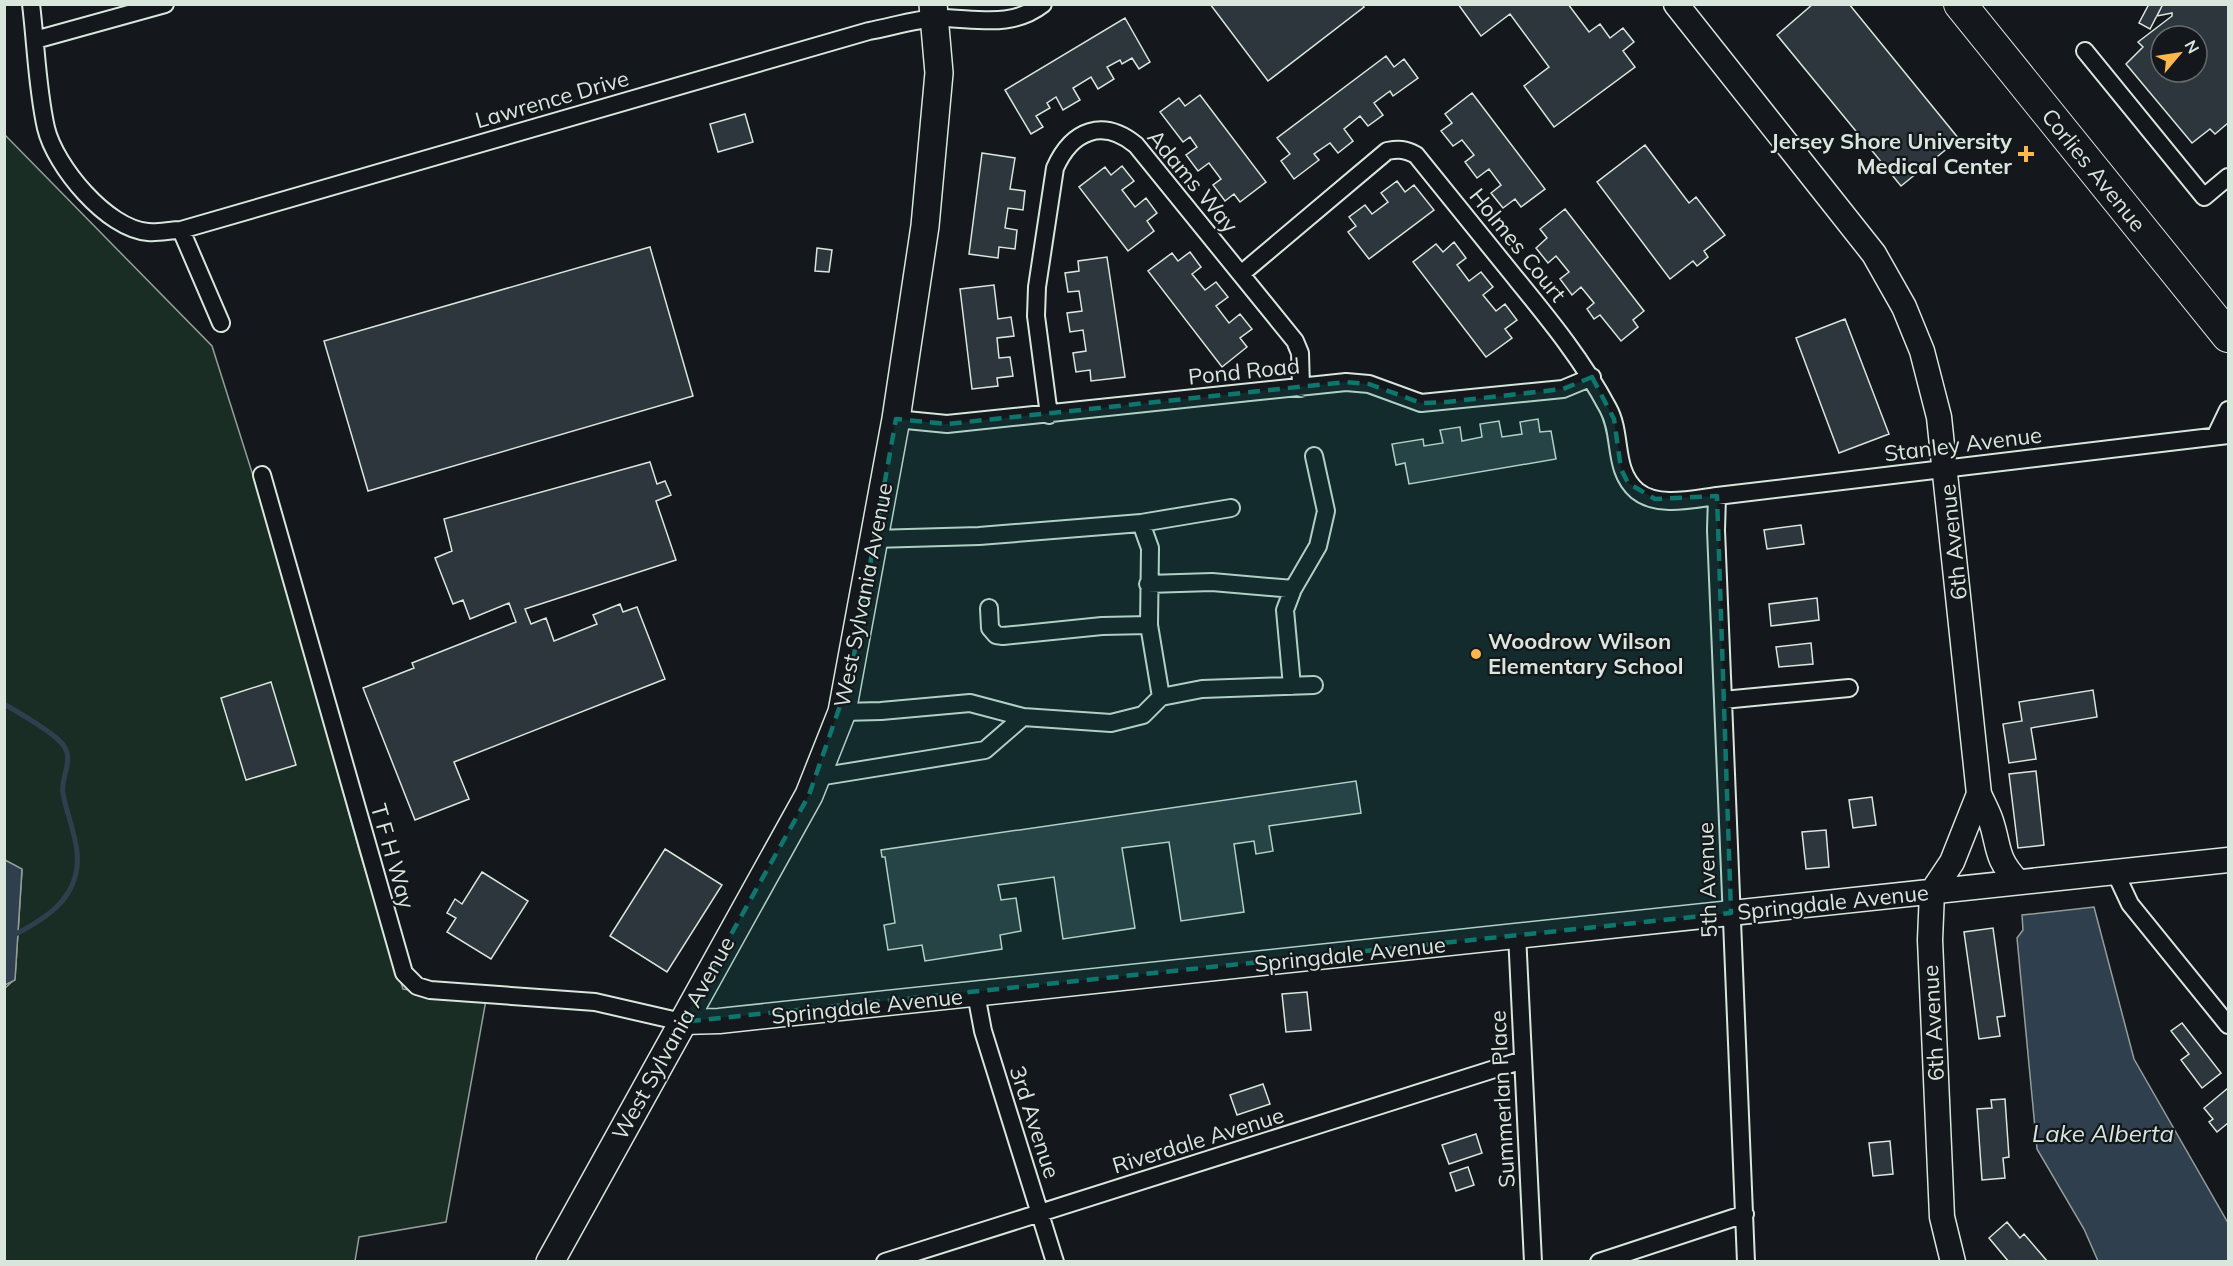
<svg xmlns="http://www.w3.org/2000/svg" width="2233" height="1266" viewBox="0 0 2233 1266" font-family="Mulish,sans-serif">
	<style>
		.green { fill: #1a2d24; stroke: #939e99; stroke-width: 1.5 }
		.water { fill: #2f3f4d; stroke: #939e99; stroke-width: 1.5 }
		.lines { fill: none; stroke-linecap: round; stroke-linejoin: round }
		.stream { stroke: #2f3f4d; stroke-width: 5 }
		.building { fill: #2c363c; stroke: #d8e6dc; stroke-width: 1.5; fill-rule: evenodd }
		.street-casing { stroke: #d8e6dc; stroke-width: 20 }
		.secondary-casing { stroke: #d8e6dc; stroke-width: 27 }
		.primary-casing { stroke: #d8e6dc; stroke-width: 30 }
		.highway-casing { stroke: #d8e6dc; stroke-width: 34 }
		.street { stroke: #14181c; stroke-width: 16 }
		.secondary { stroke: #14181c; stroke-width: 24 }
		.primary { stroke: #14181c; stroke-width: 27 }
		.highway { stroke: #14181c; stroke-width: 32 }
		.marked { fill: #0f766e; fill-opacity: 0.2; stroke: #0f766e; stroke-width: 4.5; stroke-dasharray: 12 8; stroke-linejoin: round }
		.poi-dot { fill: #ffb74d; stroke: #14181c; stroke-width: 2 }
		.labels { text-anchor: middle; stroke-width: 4.5; stroke-linejoin: round; paint-order: stroke }
		.street-label { font-size: 22px; fill: #d8e6dc; stroke: #14181c }
		.poi-label { font-size: 22px; font-weight: bold; fill: #d8e6dc; stroke: #14181c; text-anchor: end }
		.water-label { font-size: 24px; font-style: italic; fill: #d8e6dc; stroke: #14181c }
	</style>
	<rect width="100%" height="100%" fill="#14181c"/>
	<path class="green" d="M4,134L212,346L274,542L360,853L403,989L486,1000L446,1222L359,1237L355,1261H5L4,989L15,979L22,870L4,860Z"/>
	<path class="water" d="M5,860L22,869L15,980L5,985Z
		M2094,907L2134,1059L2228,1223V1261H2098L2084,1229L2037,1149L2017,938L2023,930L2022,915Z"/>
	<g class="lines">
		<path class="stream" d="M4,704C18,712 56,734 64,746C74,762 60,778 63,794C67,814 75,832 77,852C82,900 41,922 4,940"/>
	</g>
	<path class="building" d="M1210,4H1362L1364,7L1268,81Z
		M1458,4H1568L1589,32L1600,24L1610,38L1623,28L1634,42L1623,51L1635,67L1554,127L1524,86L1549,67L1510,14L1481,36Z
		M1813,4H1849L1959,139L1901,186L1777,35Z
		M2149,4H2163L2150,29L2139,23Z
		M2163,4H2228V123L2215,134L2210,129L2192,143L2126,64L2143,47L2138,42L2172,16V13L2157,16ZM2161,36H2197V72H2161Z
		M1125,18L1150,62L1139,69L1132,58L1122,64L1120,60L1107,67L1114,79L1098,89L1091,77L1073,88L1080,100L1063,110L1056,97L1047,103L1050,108L1036,116L1043,127L1031,134L1005,90Z
		M1386,56L1394,67L1404,59L1418,78L1393,96L1390,91L1374,103L1383,115L1368,126L1360,116L1344,129L1353,141L1338,153L1330,143L1314,154L1319,160L1294,179L1281,161L1290,154L1277,138Z
		M1472,93L1545,189L1521,207L1515,199L1503,208L1491,193L1501,185L1489,169L1477,178L1465,162L1474,155L1462,140L1453,146L1441,131L1452,123L1445,114Z
		M1200,95L1266,182L1240,202L1234,194L1225,201L1213,185L1221,179L1209,163L1198,171L1186,155L1197,147L1190,137L1183,142L1160,112L1179,98L1185,106Z
		M745,114L753,142L718,152L710,124Z
		M1645,145L1689,203L1696,197L1725,235L1704,251L1708,257L1697,266L1693,261L1670,279L1597,182Z
		M982,153L1015,158L1010,189L1025,191L1023,210L1008,208L1005,228L1017,230L1015,249L999,247L998,258L969,254Z
		M1122,166L1134,181L1122,190L1135,207L1146,198L1157,213L1147,221L1154,231L1128,251L1079,187L1105,167L1111,175Z
		M1397,181L1405,192L1414,185L1434,210L1369,259L1348,232L1356,226L1349,217L1365,205L1372,214L1388,202L1381,193Z
		M1565,209L1644,311L1633,320L1638,327L1621,341L1600,315L1594,319L1587,309L1594,303L1581,287L1572,295L1560,279L1569,272L1556,256L1548,263L1536,248L1547,238L1540,229Z
		M1454,242L1466,258L1457,265L1469,281L1481,272L1493,287L1483,295L1496,311L1505,304L1517,320L1505,329L1512,338L1486,357L1413,262L1436,244L1443,252Z
		M650,247L693,396L368,491L324,341Z
		M817,248L832,250L829,272L815,271Z
		M1190,252L1201,267L1192,274L1205,290L1216,282L1228,297L1216,306L1229,323L1240,314L1252,329L1240,338L1247,347L1222,367L1148,271L1172,253L1178,261Z
		M1107,257L1125,377L1091,381L1090,370L1076,372L1073,353L1086,351L1083,330L1070,332L1067,313L1082,311L1079,291L1068,292L1065,273L1079,271L1078,261Z
		M994,285L998,319L1011,317L1014,336L997,338L999,358L1010,357L1013,376L997,378L998,386L972,389L960,289Z
		M1845,319L1889,434L1839,453L1796,338Z
		M1538,419L1540,432L1551,431L1556,459L1409,484L1405,463L1396,465L1392,444L1423,439L1424,446L1443,443L1440,430L1460,427L1462,441L1482,437L1480,424L1499,421L1502,437L1522,434L1520,422Z
		M650,462L657,484L665,481L671,495L656,501L676,560L525,609L531,624L546,618L554,641L597,624L593,615L620,604L623,612L637,607L665,679L454,762L469,799L415,820L363,688L414,668L412,663L516,622L509,603L470,619L463,600L453,604L435,558L452,551L444,519Z
		M1801,525L1804,544L1767,549L1764,530Z
		M1817,598L1819,620L1771,626L1769,604Z
		M1811,643L1813,664L1779,667L1776,647Z
		M271,682L296,765L246,780L221,698Z
		M2093,690L2097,717L2031,728L2036,759L2009,763L2003,724L2022,721L2019,702Z
		M2036,771L2044,845L2018,848L2009,774Z
		M1356,781L1361,813L1269,826L1273,851L1256,854L1254,841L1234,844L1244,912L1181,921L1169,842L1122,848L1135,928L1063,939L1054,877L998,885L1001,900L1016,898L1021,931L1000,935L1002,949L925,961L922,945L888,950L884,925L895,923L885,857H882L881,850Z
		M1872,797L1876,825L1853,828L1849,800Z
		M1826,830L1829,867L1806,869L1802,832Z
		M665,849L722,885L667,972L610,936Z
		M482,872L528,901L491,959L447,932L456,918L447,913L455,899L462,904Z
		M1993,928L2005,1016L1997,1017L2000,1036L1979,1039L1964,932Z
		M1307,992L1311,1030L1286,1032L1282,994Z
		M2182,1023L2221,1073L2202,1088L2181,1060L2189,1054L2171,1031Z
		M1263,1084L1270,1104L1237,1115L1230,1095Z
		M2228,1088V1123L2217,1132L2209,1122L2213,1119L2204,1108Z
		M2005,1099L2009,1157L2003,1158L2005,1178L1982,1180L1977,1109L1992,1108L1991,1100Z
		M1476,1134L1482,1153L1449,1164L1442,1145Z
		M1890,1141L1893,1174L1873,1176L1869,1143Z
		M1468,1167L1474,1185L1456,1191L1450,1173Z
		M2007,1222L2020,1238L2024,1234L2048,1262H2009L1989,1238Z"/>
	<g class="lines">
		<defs>
			<path id="street" d="M31,4C36,45 37,88 46,128C55,166 107,229 148,232C159,233 170,230 181,230L869,31C891,27 916,19 938,18C976,18 1011,29 1043,4
				M35,40L165,4
				M2085,51L2204,197L2228,177
				M181,230L221,323
				M1241,274L1387,151C1399,149 1405,149 1416,155C1448,195 1481,235 1513,275C1548,318 1582,359 1608,408C1623,435 1612,469 1637,491C1658,508 1693,499 1717,496L2228,435
				M1049,415L1036,316L1037,287L1055,168C1072,130 1103,118 1136,145L1295,341L1300,353L1301,388
				M896,419L947,424L1346,382L1369,384L1421,403L1563,389L1592,377
				M2216,435L2228,410
				M262,475L404,973L417,986L430,990L595,1002L682,1022
				M1717,496L1716,530L1746,1262
				M873,539L979,536L1141,523L1231,508
				M1148,584L1212,582L1293,589
				M989,608L990,628L996,635L1003,636L1102,626L1149,625
				M1292,686L1285,610L1293,589L1318,546L1326,511L1314,456
				M1161,697L1202,689L1314,685
				M1723,700L1849,688
				M842,712L881,711L970,703L1023,717L1111,723L1143,715L1161,697L1149,625L1150,548L1141,523
				M818,777L985,750L1023,717
				M2115,872L2130,904L2228,1025
				M1517,934L1533,1262
				M976,994L983,1031L1055,1262
				M885,1262L1523,1060
				M1599,1262L1745,1214"/>
			<path id="secondary" d="M1676,4L1874,254L1904,307L1922,351L1939,417L1979,794C1983,803 1988,812 1991,821C2000,849 1995,857 2017,881
				M682,1022L719,1021L2228,860
				M1953,1262L1942,1217L1930,940L1932,892L1952,862L1979,794"/>
			<path id="primary" d="M550,1262L809,795L842,712L896,419L925,226L939,73L933,4"/>
			<path id="highway" d="M1960,4L2228,336"/>
		</defs>
		<use href="#street" class="street-casing"/>
		<use href="#secondary" class="secondary-casing"/>
		<use href="#primary" class="primary-casing"/>
		<use href="#highway" class="highway-casing"/>
		<use href="#street" class="street"/>
		<use href="#secondary" class="secondary"/>
		<use href="#primary" class="primary"/>
		<use href="#highway" class="highway"/>
	</g>
	<path class="marked" d="M1592,377L1614,419L1621,469L1628,483L1655,499L1717,496L1731,913L682,1022L809,795L850,677L896,419L947,424L1346,382L1369,384L1421,403L1447,402L1563,389Z"/>
	<g class="poi-dot">
		<path d="M2023 145h6v6h6v6h-6v6h-6v-6h-6v-6h6z"/>
		<circle cx="1476" cy="654" r="6"/>
	</g>
	<g class="labels">
		<g class="street-label">
			<text transform="translate(552 99) rotate(-16)" y="8">Lawrence Drive</text>
			<text transform="translate(2094 170) rotate(51)" y="8">Corlies Avenue</text>
			<text transform="translate(1193 181) rotate(50)" y="8">Adams Way</text>
			<text transform="translate(1518 245) rotate(51)" y="8">Holmes Court</text>
			<text transform="translate(1244 371) rotate(-6)" y="8">Pond Road</text>
			<text transform="translate(1963 444) rotate(-7)" y="8">Stanley Avenue</text>
			<text transform="translate(1953 542) rotate(-96)" y="8">6th Avenue</text>
			<text transform="translate(863 595) rotate(-79)" y="8">West Sylvania Avenue</text>
			<text transform="translate(393 856) rotate(74)" y="8">T F H Way</text>
			<text transform="translate(1707 880) rotate(-92)" y="8">5th Avenue</text>
			<text transform="translate(1833 902) rotate(-6)" y="8">Springdale Avenue</text>
			<text transform="translate(1350 954) rotate(-6)" y="8">Springdale Avenue</text>
			<text transform="translate(867 1006) rotate(-6)" y="8">Springdale Avenue</text>
			<text transform="translate(1933 1023) rotate(-93)" y="8">6th Avenue</text>
			<text transform="translate(673 1038) rotate(-61)" y="8">West Sylvania Avenue</text>
			<text transform="translate(1502 1099) rotate(-93)" y="8">Summerlan Place</text>
			<text transform="translate(1035 1122) rotate(72)" y="8">3rd Avenue</text>
			<text transform="translate(1198 1140) rotate(-17)" y="8">Riverdale Avenue</text>
		</g>
		<g class="poi-label">
			<text x="2012" y="149">Jersey Shore University<tspan x="2012" dy="25">Medical Center</tspan></text>
			<text x="1488" y="649" text-anchor="start">Woodrow Wilson<tspan x="1488" dy="25">Elementary School</tspan></text>
		</g>
		<g class="water-label">
			<text x="2103" y="1142">Lake Alberta</text>
		</g>
	</g>
	<rect width="2233" height="1266" fill="none" stroke="#d8e6dc" stroke-width="12"/>
	<g transform="translate(2179 54) rotate(61)"><circle r="28" fill="#14181c" stroke="#626a69" stroke-width="1.5"/>
	<path d="M0-4.5L10 22L0 15L-10 22Z" fill="#ffb74d"/>
	<text y="-9" font-size="16" font-weight="bold" text-anchor="middle" fill="#d8e6dc">N</text>
	</g>
</svg>
